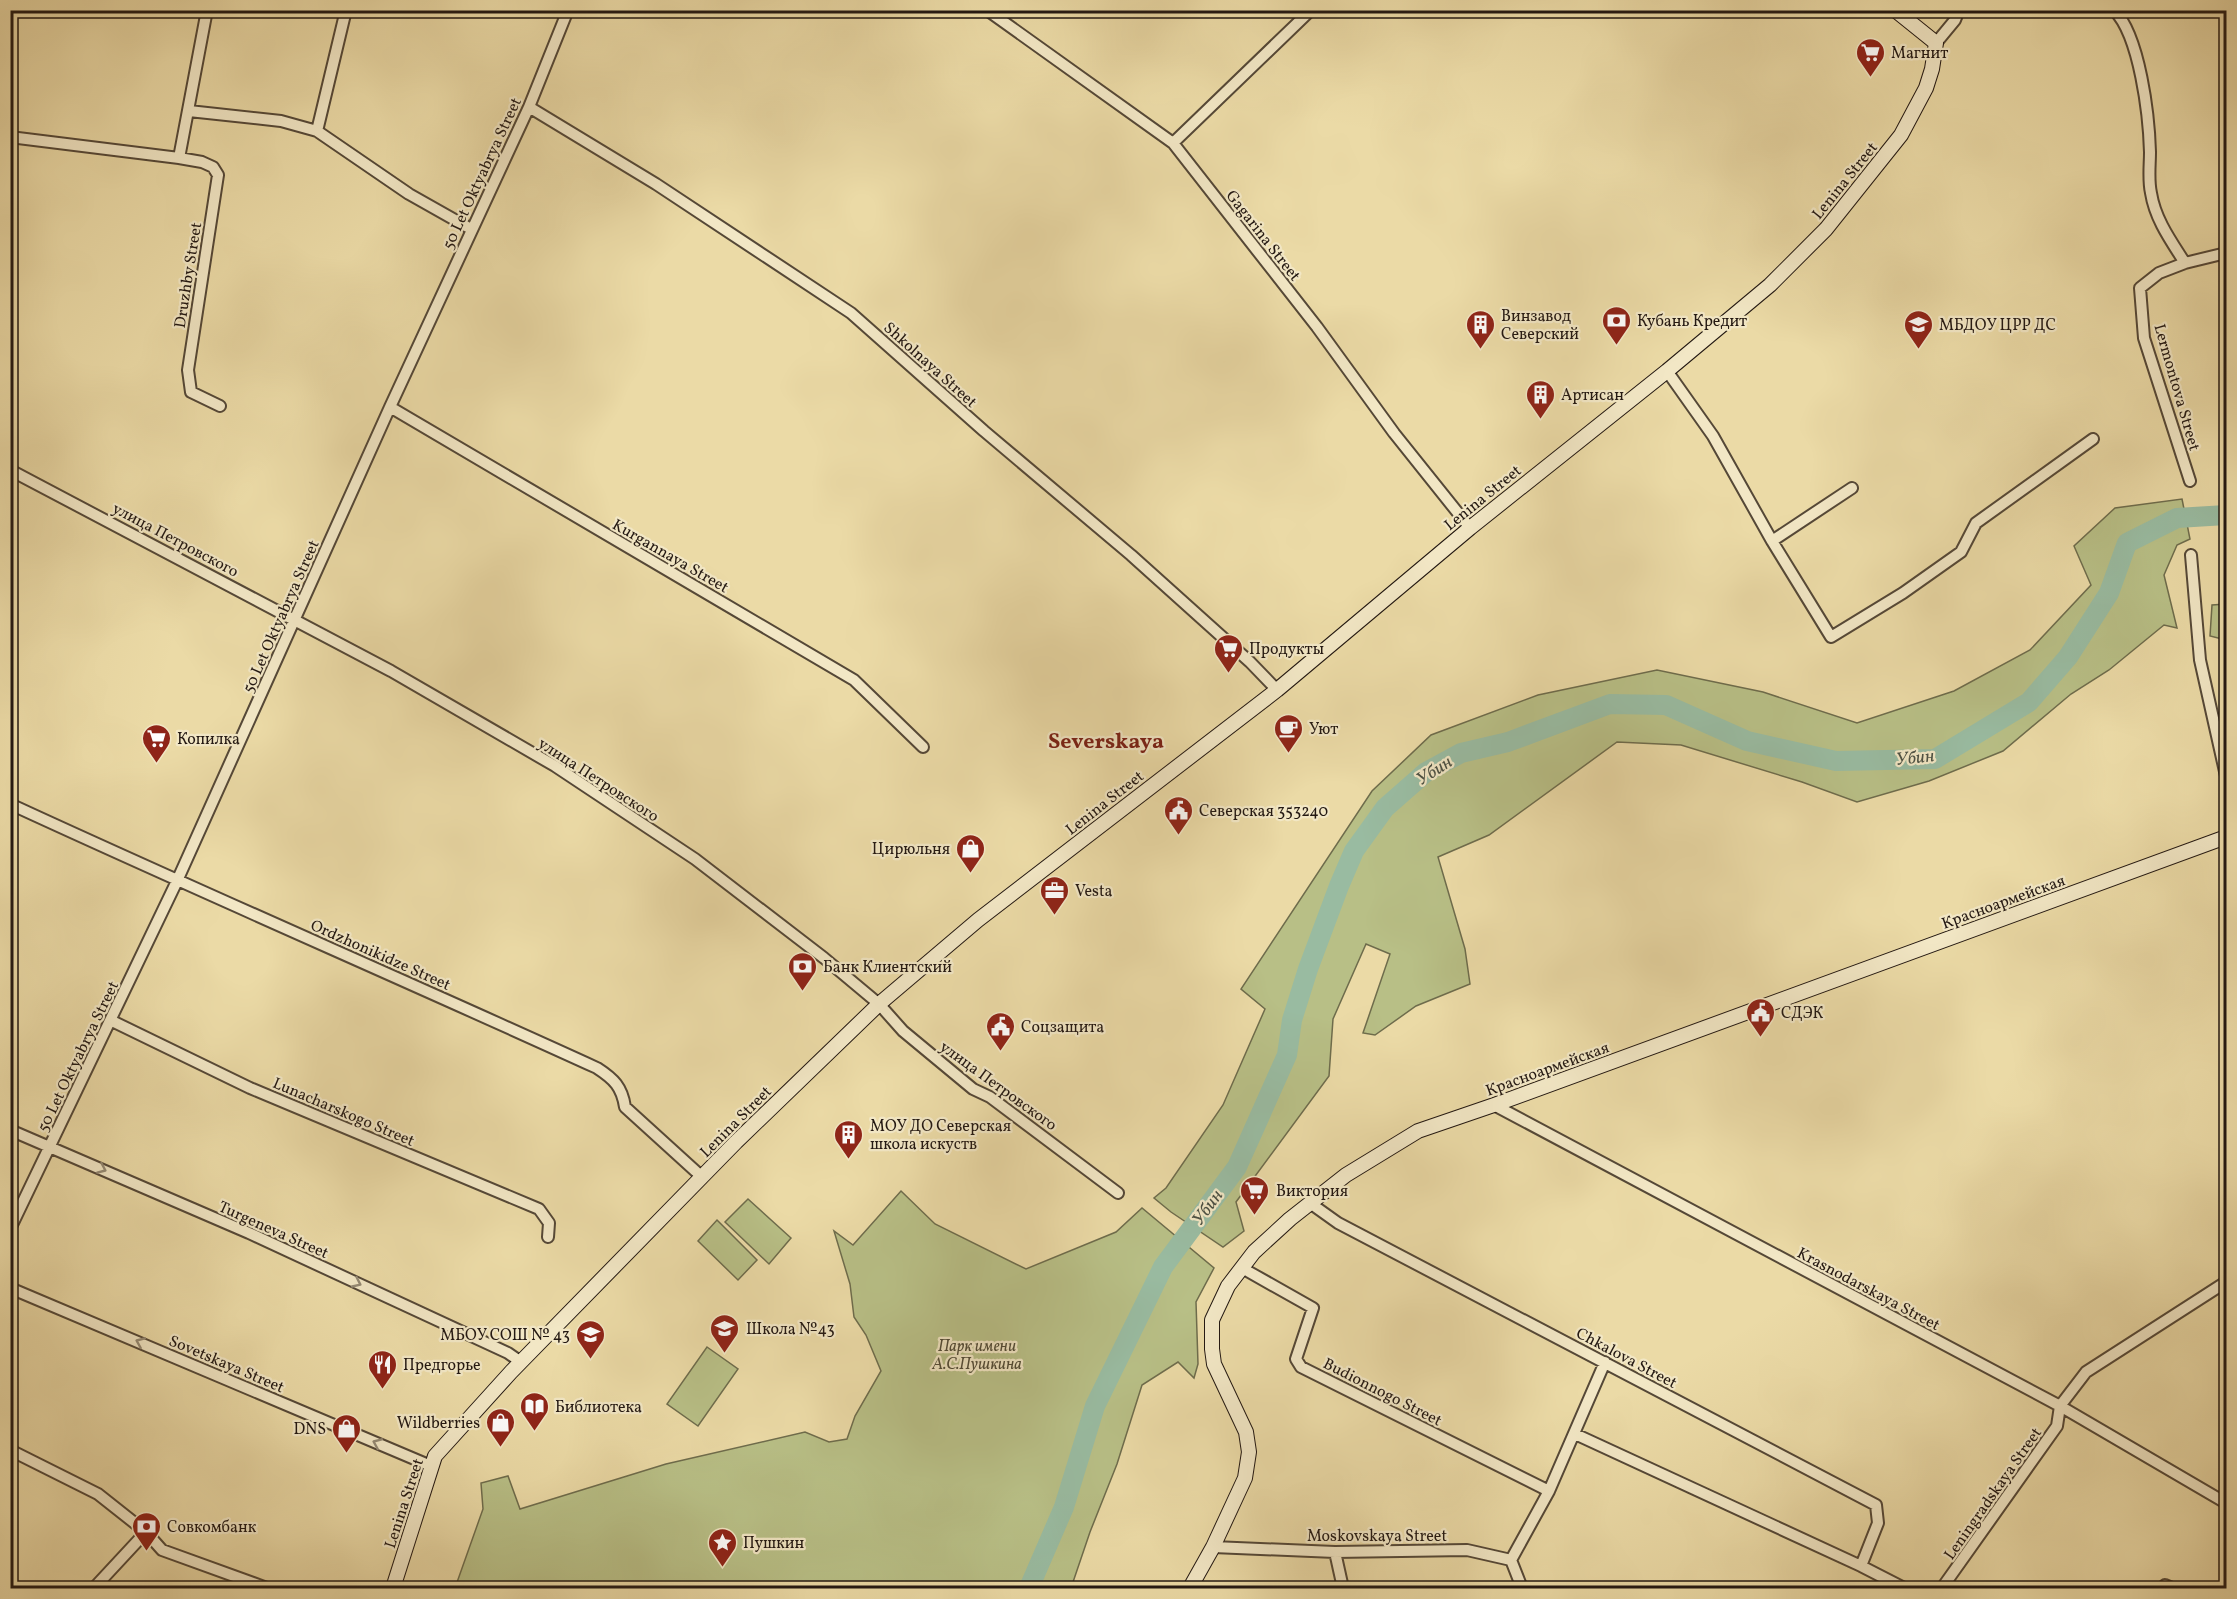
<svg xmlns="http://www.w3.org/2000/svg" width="2237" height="1599" viewBox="0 0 2237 1599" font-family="Vollkorn,serif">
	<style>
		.green { fill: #b8bf86; stroke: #6e6c4c; stroke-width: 1.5 }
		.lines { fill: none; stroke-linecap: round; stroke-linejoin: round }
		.river { stroke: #99bba1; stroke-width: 20 }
		.street-casing { stroke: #554837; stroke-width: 14 }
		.secondary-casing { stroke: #231812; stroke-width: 16 }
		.street { stroke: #f2e7c5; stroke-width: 10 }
		.secondary { stroke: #f2e7c5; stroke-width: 14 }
		.oneway { stroke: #958a74 }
		.labels { text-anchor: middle; stroke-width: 4.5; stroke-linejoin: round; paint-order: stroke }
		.poi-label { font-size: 16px; fill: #231812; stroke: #f2e7c5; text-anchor: start }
		.street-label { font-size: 16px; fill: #231812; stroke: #f2e7c5 }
		.park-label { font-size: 16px; font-style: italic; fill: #504a35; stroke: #f2e7c5 }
		.water-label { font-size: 18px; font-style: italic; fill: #4c5144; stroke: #f2e7c5 }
		.district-label { font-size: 22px; font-weight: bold; fill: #7a1f14; stroke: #f2e7c5 }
	</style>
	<rect width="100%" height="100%" fill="#ebdaa6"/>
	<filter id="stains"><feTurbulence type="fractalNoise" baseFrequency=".00333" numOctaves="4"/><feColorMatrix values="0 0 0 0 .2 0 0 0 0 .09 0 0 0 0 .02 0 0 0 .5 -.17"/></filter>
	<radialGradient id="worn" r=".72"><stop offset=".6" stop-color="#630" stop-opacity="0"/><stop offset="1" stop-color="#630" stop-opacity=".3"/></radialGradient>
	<path class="green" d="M2182,499L2190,539L2177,545L2164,575L2177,628L2164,625L2109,670L2071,694L2003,751L1929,781L1857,802L1802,782L1681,745L1617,742L1489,835L1438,857L1465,949L1470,984L1416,1006L1375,1035L1363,1033L1390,954L1366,944L1333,1019L1329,1076L1236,1202L1244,1231L1223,1247L1171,1212L1154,1198L1166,1188L1223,1105L1265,1009L1241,989L1372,791L1431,735L1538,695L1657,670L1763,692L1857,723L1954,691L2030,650L2091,585L2074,546L2115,508Z
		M2226,604V640L2210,636L2212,605Z
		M901,1191L935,1224L1026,1269L1116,1232L1142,1208L1214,1268L1196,1302L1198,1364L1194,1378L1178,1362L1142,1385L1117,1464L1090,1532L1071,1588H455L483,1509L481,1483L508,1476L520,1509L666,1464L805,1432L829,1442L847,1439L855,1416L881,1371L866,1335L854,1317L850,1284L834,1231L853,1245Z
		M748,1199L791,1238L769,1264L725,1222Z
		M717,1220L757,1260L738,1280L698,1241Z
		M707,1347L738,1369L698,1426L667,1404Z"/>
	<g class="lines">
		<path class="river" d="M1029,1588L1064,1507L1095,1406L1163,1267L1237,1167L1287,1055L1292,1020L1308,969L1339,886L1354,851L1385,808L1426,772L1461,753L1508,742L1610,704L1666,705L1747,741L1836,761L1935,759L2029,702L2068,657L2109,593L2127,543L2177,518L2226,515"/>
		<defs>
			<path id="street" d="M987,10L1173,143L1317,327L1394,433L1470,528
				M2114,10C2140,36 2149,116 2150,152C2150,165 2148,180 2151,193C2155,219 2171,241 2185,263
				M1936,43L1955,20L1959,10
				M529,107L656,184L851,313L984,431L1131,555L1250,662L1277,690
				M189,111L281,121L317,131L409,194L471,229
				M317,131L346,10
				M10,137L179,158L202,162L213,167L218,175L188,370L191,392L220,406
				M1173,143L1311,10
				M179,158L207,10
				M1667,371L1713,436L1772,541L1831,637L1903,593L1961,552L1976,523L2093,439
				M390,407L854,680L923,747
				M10,470L391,671L555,766L695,859L824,958L879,1004L903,1031L973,1089L990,1097L1118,1193
				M2190,481L2144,338L2140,288L2159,273L2185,263L2226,253
				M1772,541L1852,488
				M2191,555L2200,660L2226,776
				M10,804C205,894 402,979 597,1068C614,1079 622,1087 625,1107L702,1177
				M112,1021L250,1088L539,1209L549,1223L548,1237
				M1494,1105L2060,1406L2226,1503
				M10,1130L249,1233L508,1353L521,1362
				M1310,1203L1338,1223L1876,1505L1878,1523L1861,1566
				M10,1229L177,881L390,407L529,107L568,10
				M1242,1268L1313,1308L1296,1359L1301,1367L1549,1491
				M10,1288L431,1466
				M1575,1434L1861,1566L1904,1588
				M10,1450L98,1494L146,1532L162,1550L267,1588
				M1213,1547L1335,1552L1467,1550L1511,1560L1522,1588
				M1335,1552L1343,1588
				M1511,1560L1549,1491L1605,1362
				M94,1588L146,1532
				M1942,1588L2057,1426L2060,1406L2086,1372L2226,1282
				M2162,1588L2165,1585L2172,1588"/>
			<path id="secondary" d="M393,1588L435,1456L511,1372L736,1142L879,1004L978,920L1277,690L1470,528L1667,371L1770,285L1826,229L1901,135L1926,88L1932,69L1936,43L1895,10
				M1190,1588L1213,1547L1245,1478L1249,1452L1246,1432L1214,1364L1212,1349V1320L1228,1286L1254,1252L1290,1219L1346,1175L1418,1131L1494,1105L2226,837"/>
		</defs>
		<use href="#street" class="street-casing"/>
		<use href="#secondary" class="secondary-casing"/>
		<use href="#street" class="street"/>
		<use href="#secondary" class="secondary"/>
	</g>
	<defs><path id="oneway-chevron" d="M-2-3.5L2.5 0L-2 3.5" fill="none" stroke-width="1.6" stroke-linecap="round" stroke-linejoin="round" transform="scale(1.5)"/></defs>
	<g class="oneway">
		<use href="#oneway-chevron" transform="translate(102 1169) rotate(24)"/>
		<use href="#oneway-chevron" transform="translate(357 1283) rotate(25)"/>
		<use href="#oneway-chevron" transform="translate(140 1342) rotate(-157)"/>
		<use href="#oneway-chevron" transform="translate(377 1443) rotate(-157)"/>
	</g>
	<defs>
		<symbol id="supermarket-pin" viewBox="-11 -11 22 30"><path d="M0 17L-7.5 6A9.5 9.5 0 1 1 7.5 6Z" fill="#8f2418" stroke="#f2e7c5"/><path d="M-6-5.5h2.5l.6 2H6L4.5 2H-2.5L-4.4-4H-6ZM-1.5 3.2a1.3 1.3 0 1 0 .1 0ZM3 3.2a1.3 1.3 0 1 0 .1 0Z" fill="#fff"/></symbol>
		<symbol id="bank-pin" viewBox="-11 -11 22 30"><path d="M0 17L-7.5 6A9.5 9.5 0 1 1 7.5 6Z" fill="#8f2418" stroke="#f2e7c5"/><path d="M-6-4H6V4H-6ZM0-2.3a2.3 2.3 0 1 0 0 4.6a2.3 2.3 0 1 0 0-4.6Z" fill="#fff"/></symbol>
		<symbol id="building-pin" viewBox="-11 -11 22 30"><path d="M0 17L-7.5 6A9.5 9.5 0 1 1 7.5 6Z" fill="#8f2418" stroke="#f2e7c5"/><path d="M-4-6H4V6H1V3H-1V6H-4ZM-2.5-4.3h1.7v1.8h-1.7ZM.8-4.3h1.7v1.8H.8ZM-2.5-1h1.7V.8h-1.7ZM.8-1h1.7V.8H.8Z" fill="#fff"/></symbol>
		<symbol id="school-pin" viewBox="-11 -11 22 30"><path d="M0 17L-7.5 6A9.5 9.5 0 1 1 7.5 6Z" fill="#8f2418" stroke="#f2e7c5"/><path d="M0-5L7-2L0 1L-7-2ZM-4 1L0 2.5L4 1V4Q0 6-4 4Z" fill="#fff"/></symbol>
		<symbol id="cafe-pin" viewBox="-11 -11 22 30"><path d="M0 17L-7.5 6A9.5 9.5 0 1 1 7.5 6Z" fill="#8f2418" stroke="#f2e7c5"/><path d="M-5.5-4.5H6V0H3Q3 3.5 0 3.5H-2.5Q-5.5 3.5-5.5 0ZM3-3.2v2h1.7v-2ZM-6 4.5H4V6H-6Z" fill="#fff"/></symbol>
		<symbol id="civic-pin" viewBox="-11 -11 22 30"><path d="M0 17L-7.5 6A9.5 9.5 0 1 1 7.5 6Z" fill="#8f2418" stroke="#f2e7c5"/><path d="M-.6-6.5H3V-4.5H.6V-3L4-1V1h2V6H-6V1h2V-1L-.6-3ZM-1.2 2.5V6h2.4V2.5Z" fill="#fff"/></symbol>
		<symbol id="shop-pin" viewBox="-11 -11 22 30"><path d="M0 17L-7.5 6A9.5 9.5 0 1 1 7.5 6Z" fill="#8f2418" stroke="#f2e7c5"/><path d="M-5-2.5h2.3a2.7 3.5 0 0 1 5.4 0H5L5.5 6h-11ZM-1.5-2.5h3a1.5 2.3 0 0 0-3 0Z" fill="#fff"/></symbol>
		<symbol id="office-pin" viewBox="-11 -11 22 30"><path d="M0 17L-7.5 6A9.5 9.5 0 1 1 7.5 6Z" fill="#8f2418" stroke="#f2e7c5"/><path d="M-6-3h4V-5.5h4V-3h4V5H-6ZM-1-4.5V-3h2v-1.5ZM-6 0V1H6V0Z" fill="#fff"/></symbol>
		<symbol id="restaurant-pin" viewBox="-11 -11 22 30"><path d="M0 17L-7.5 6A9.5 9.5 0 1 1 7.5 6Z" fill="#8f2418" stroke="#f2e7c5"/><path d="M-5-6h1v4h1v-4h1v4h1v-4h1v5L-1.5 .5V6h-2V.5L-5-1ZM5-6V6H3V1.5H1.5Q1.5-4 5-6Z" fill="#fff"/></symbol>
		<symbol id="library-pin" viewBox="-11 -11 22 30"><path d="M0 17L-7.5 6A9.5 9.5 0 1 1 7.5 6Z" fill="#8f2418" stroke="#f2e7c5"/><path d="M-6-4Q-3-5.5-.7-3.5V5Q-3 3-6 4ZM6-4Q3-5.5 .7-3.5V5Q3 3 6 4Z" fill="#fff"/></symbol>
		<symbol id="sight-pin" viewBox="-11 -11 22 30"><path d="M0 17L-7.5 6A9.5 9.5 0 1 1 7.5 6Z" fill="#8f2418" stroke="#f2e7c5"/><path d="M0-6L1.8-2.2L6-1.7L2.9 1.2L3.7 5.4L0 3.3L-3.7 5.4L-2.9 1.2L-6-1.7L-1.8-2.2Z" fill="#fff"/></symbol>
	</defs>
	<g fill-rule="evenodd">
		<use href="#supermarket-pin" x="1854" y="36" width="33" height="45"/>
		<use href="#bank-pin" x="1600" y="304" width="33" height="45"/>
		<use href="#building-pin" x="1464" y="308" width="33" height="45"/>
		<use href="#school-pin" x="1902" y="308" width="33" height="45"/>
		<use href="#building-pin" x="1524" y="378" width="33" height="45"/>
		<use href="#supermarket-pin" x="1212" y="632" width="33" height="45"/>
		<use href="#cafe-pin" x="1272" y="712" width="33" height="45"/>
		<use href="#supermarket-pin" x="140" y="722" width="33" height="45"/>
		<use href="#civic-pin" x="1162" y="794" width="33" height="45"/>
		<use href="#shop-pin" x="954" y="832" width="33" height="45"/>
		<use href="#office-pin" x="1038" y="874" width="33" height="45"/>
		<use href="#bank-pin" x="786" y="950" width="33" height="45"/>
		<use href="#civic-pin" x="1744" y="996" width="33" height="45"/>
		<use href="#civic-pin" x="984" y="1010" width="33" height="45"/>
		<use href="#building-pin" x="832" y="1118" width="33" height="45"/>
		<use href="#supermarket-pin" x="1238" y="1174" width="33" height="45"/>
		<use href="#school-pin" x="708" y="1312" width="33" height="45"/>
		<use href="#school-pin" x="574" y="1318" width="33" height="45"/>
		<use href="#restaurant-pin" x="366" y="1348" width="33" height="45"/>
		<use href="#library-pin" x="518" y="1390" width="33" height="45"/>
		<use href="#shop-pin" x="484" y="1406" width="33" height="45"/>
		<use href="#shop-pin" x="330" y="1412" width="33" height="45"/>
		<use href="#bank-pin" x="130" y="1510" width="33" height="45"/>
		<use href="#sight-pin" x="706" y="1526" width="33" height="45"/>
	</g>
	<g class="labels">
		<g class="poi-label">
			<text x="1891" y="58">Магнит</text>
			<text x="1501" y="321">Винзавод<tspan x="1501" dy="18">Северский</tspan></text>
			<text x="1637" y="326">Кубань Кредит</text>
			<text x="1939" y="330">МБДОУ ЦРР ДС</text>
			<text x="1561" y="400">Артисан</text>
			<text x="1249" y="654">Продукты</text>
			<text x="1309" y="734">Уют</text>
			<text x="177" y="744">Копилка</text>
			<text x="1199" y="816">Северская 353240</text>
			<text x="950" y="854" text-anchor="end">Цирюльня</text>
			<text x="1075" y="896">Vesta</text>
			<text x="823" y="972">Банк Клиентский</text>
			<text x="1781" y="1018">СДЭК</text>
			<text x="1021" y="1032">Соцзащита</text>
			<text x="870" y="1131">МОУ ДО Северская<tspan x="870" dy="18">школа искуств</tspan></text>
			<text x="1276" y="1196">Виктория</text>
			<text x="746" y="1334">Школа №43</text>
			<text x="570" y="1340" text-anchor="end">МБОУ СОШ № 43</text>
			<text x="403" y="1370">Предгорье</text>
			<text x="555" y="1412">Библиотека</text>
			<text x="480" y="1428" text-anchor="end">Wildberries</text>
			<text x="326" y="1434" text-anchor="end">DNS</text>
			<text x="167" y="1532">Совкомбанк</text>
			<text x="743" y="1548">Пушкин</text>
		</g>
		<g class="street-label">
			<text transform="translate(481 173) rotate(-65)" y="6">50 Let Oktyabrya Street</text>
			<text transform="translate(1844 180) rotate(-51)" y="6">Lenina Street</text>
			<text transform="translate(1264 235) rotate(52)" y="6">Gagarina Street</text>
			<text transform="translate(187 275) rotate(-81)" y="6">Druzhby Street</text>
			<text transform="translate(931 364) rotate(42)" y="6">Shkolnaya Street</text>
			<text transform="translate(2178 387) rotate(74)" y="6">Lermontova Street</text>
			<text transform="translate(1482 497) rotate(-39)" y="6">Lenina Street</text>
			<text transform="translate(176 539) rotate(28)" y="6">улица Петровского</text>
			<text transform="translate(671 555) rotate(30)" y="6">Kurgannaya Street</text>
			<text transform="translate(280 616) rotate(-66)" y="6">50 Let Oktyabrya Street</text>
			<text transform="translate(599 779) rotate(33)" y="6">улица Петровского</text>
			<text transform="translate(1104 802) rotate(-38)" y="6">Lenina Street</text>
			<text transform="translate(2003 901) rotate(-20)" y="6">Красноармейская</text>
			<text transform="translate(381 954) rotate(24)" y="6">Ordzhonikidze Street</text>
			<text transform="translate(77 1056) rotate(-64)" y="6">50 Let Oktyabrya Street</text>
			<text transform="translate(1547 1068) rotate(-20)" y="6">Красноармейская</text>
			<text transform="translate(999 1085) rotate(36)" y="6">улица Петровского</text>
			<text transform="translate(344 1111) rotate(23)" y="6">Lunacharskogo Street</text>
			<text transform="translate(735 1121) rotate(-45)" y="6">Lenina Street</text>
			<text transform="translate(274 1229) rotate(24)" y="6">Turgeneva Street</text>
			<text transform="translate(1869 1288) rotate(28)" y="6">Krasnodarskaya Street</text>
			<text transform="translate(1627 1357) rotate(28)" y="6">Chkalova Street</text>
			<text transform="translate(227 1363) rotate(23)" y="6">Sovetskaya Street</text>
			<text transform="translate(1383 1391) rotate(27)" y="6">Budionnogo Street</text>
			<text transform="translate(1992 1493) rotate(-55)" y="6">Leningradskaya Street</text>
			<text transform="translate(403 1503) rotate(-72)" y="6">Lenina Street</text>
			<text x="1377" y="1541">Moskovskaya Street</text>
		</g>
		<g class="park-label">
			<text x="977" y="1351">Парк имени<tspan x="977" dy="18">А.С.Пушкина</tspan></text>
		</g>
		<g class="water-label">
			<text transform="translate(1915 757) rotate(-6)" y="6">Убин</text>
			<text transform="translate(1434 770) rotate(-33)" y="6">Убин</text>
			<text transform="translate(1207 1207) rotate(-54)" y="6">Убин</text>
		</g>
		<g class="district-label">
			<text x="1106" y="748">Severskaya</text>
		</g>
	</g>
	<rect width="2237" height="1599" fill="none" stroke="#ebdaa6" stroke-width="36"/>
	<rect x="12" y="12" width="2213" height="1575" fill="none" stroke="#231812" stroke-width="3"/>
	<rect x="18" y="18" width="2201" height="1563" fill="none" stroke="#231812" stroke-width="1.5"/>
	<rect width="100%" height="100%" filter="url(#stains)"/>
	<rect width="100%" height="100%" fill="url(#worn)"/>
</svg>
